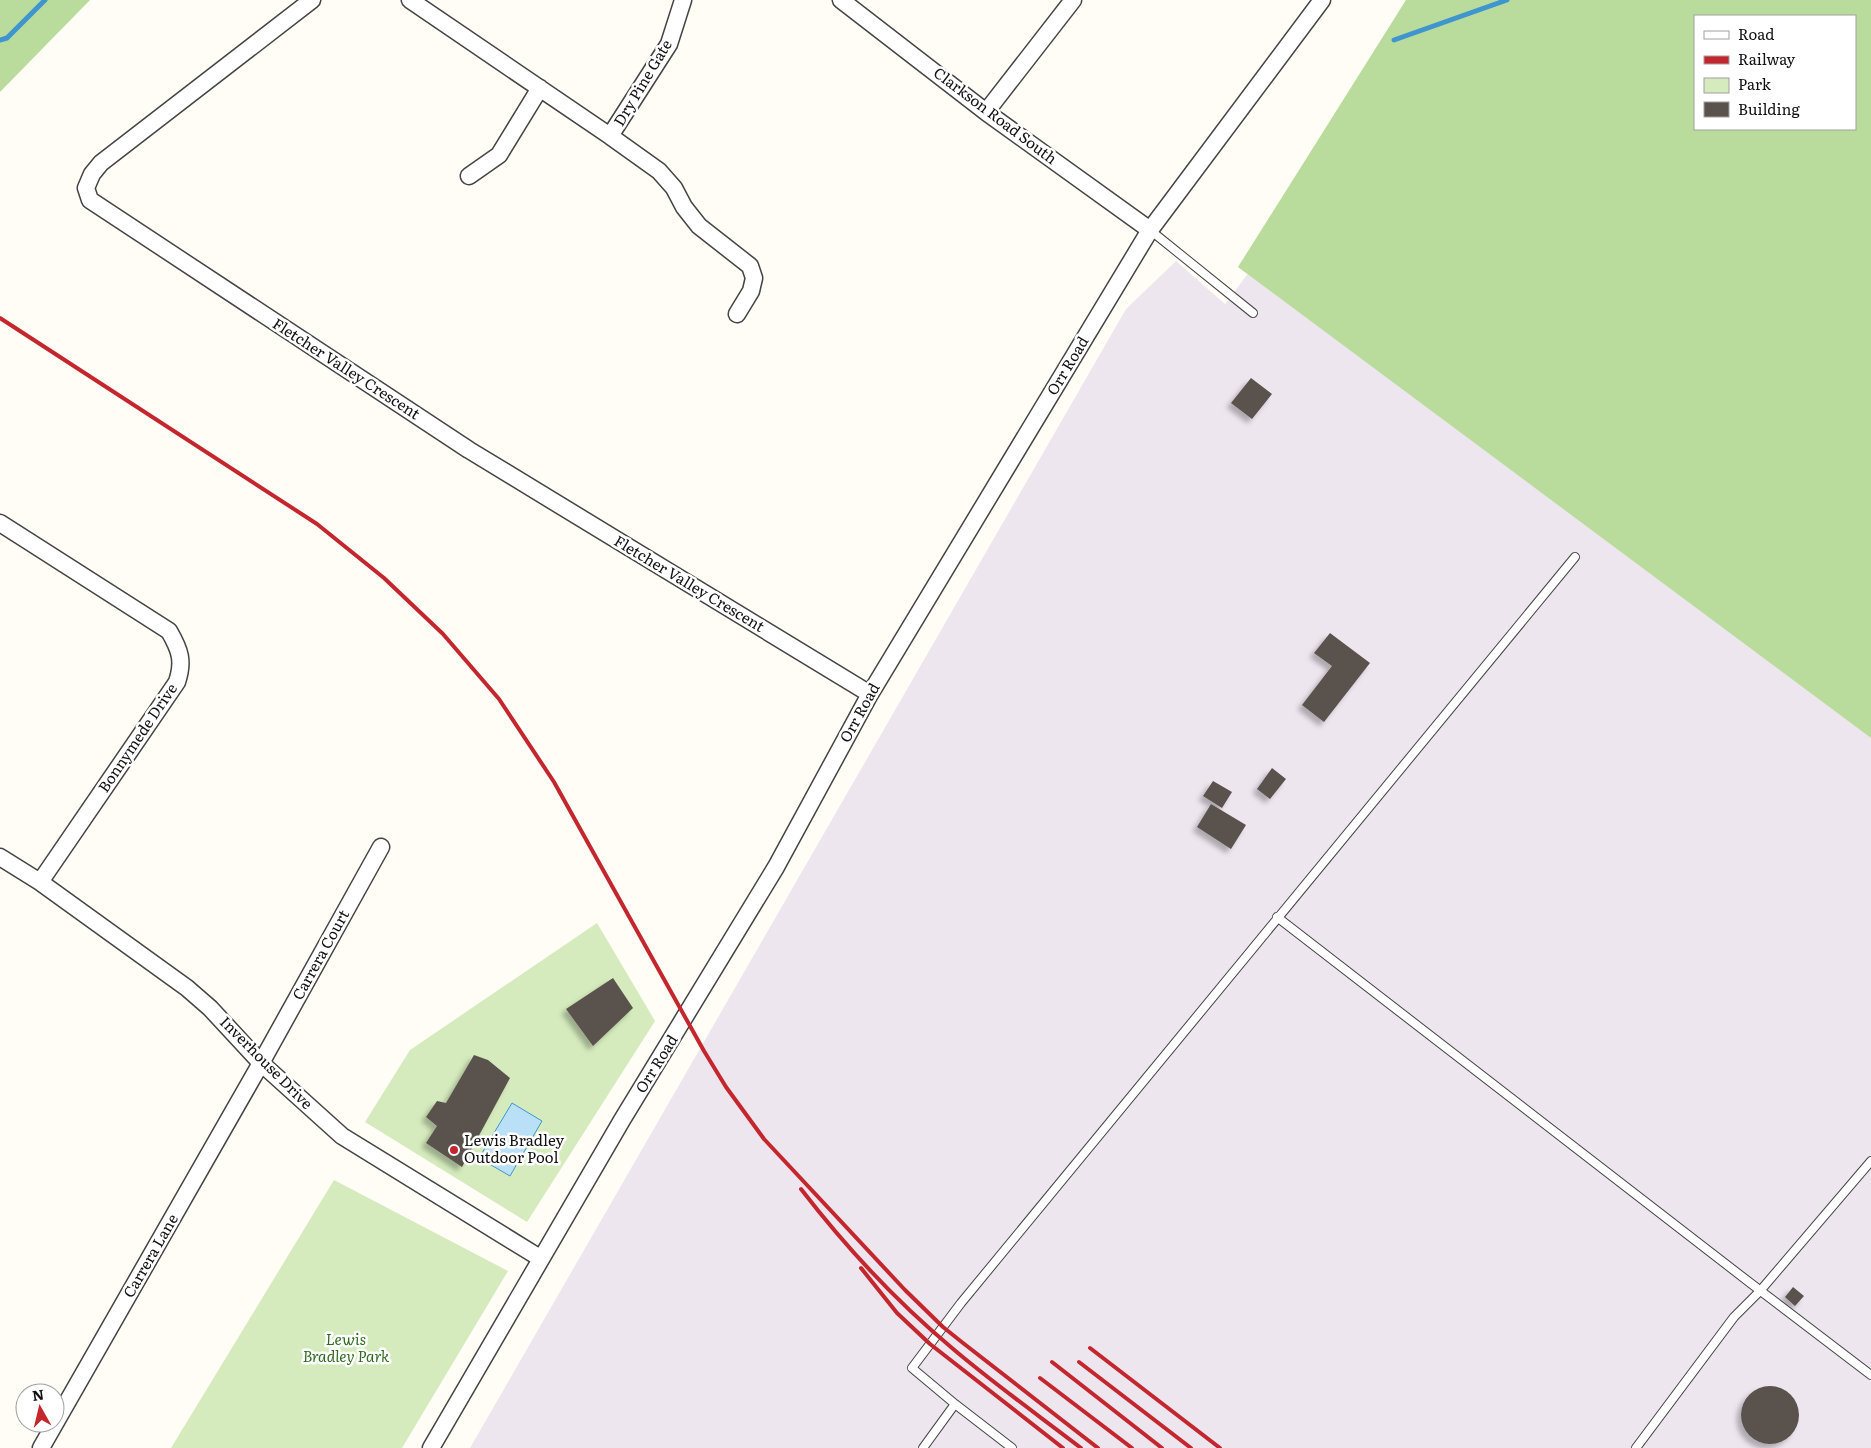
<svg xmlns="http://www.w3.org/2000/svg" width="1871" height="1448" viewBox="0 0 1871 1448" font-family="Literata,serif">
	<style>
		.industrial { fill: #eee6ef; fill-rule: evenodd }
		.green { fill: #d5ebbd }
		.forest { fill: #b9dc9c; fill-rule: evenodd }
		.water { fill: #b9e0f7; stroke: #3f96cf }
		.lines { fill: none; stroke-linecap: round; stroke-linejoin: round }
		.stream { stroke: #3f96cf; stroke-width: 5 }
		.building { fill: #5a524d; filter: url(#shadow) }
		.lane-casing { stroke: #444; stroke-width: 10 }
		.street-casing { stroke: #444; stroke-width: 19 }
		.lane { stroke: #fff; stroke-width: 8 }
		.street { stroke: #fff; stroke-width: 16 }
		.rail { stroke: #c4262e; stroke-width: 4 }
		.poi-dot { fill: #c4262e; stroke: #fff; stroke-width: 2 }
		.labels { text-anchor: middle; stroke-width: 5; stroke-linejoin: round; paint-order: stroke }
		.street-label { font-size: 15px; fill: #111; stroke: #fff }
		.poi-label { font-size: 15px; fill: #111; stroke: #fff; text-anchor: start }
		.park-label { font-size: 15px; font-style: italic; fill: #2f6b1f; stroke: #fff }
	</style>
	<defs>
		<filter id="shadow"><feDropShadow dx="-4.5" dy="4.5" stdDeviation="2.5" flood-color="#0004"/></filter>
	</defs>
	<rect width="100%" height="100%" fill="#fffdf5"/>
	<path class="industrial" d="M1504,0H1871V1448H470L1126,309L1176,261L1225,304L1354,133ZM1695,16H1855V129H1695Z"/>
	<path class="green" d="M597,923L655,1021L527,1222L365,1122L410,1050Z
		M334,1180L508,1271L402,1448H171Z"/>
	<path class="forest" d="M0,0H90L0,92Z
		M1406,0H1871V738L1238,267ZM1695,16H1855V129H1695Z"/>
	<path class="water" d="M512,1103L542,1121L510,1176L479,1158Z"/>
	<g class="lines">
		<path class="stream" d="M0,40L7,38L45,0
			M1394,40L1507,0"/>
	</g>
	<path class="building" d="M1251,378L1272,394L1252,419L1231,403Z
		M1330,633L1370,663L1324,722L1302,705L1332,666L1314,653Z
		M1272,768L1286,779L1270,799L1257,789Z
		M1213,781L1232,792L1222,808L1203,796Z
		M1211,804L1246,825L1231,849L1197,827Z
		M613,978L633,1008L593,1046L566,1009Z
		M474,1055L488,1060L510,1078L462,1167L426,1143L437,1126L426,1117L437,1101L446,1103Z
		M1793,1287L1804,1296L1795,1306L1785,1297Z
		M1741 1415a29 29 0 1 1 58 0a29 29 0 1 1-58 0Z"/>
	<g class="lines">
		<defs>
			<path id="lane" d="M1150,230L1253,313
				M1277,917L1749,1282L1871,1375
				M955,1404L912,1368L961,1303L1575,557
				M923,1448L955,1404L1012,1448
				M1636,1448L1734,1317L1760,1291L1871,1161"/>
			<path id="street" d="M312,0L101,163L92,174L86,188L90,200L469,450L870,694
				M410,0L610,136L659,171L674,188L684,207L699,226L750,266L754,278L751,291L737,314
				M841,0L986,112L1150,230
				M986,112L1073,0
				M610,136L669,44L683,0
				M469,176L499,155L540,88
				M0,523L169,631C180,650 184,661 177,682L40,882
				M0,857L40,882L187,988L210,1008L261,1063L342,1136L540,1258
				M41,1448L261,1063L381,847
				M431,1448L622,1120L776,867L870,694L1150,230L1322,0"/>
		</defs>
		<use href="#lane" class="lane-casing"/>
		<use href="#street" class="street-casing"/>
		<use href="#lane" class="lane"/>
		<use href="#street" class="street"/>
		<path class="rail" d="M0,318L317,524L384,578L443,634L499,699L554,782L704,1051L726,1087L764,1139L905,1290L943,1327L963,1343L1098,1448
			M801,1189C845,1246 897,1302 952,1348C993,1383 1038,1415 1081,1448
			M861,1268L897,1313L930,1344L1063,1448
			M1090,1348L1220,1448
			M1052,1362L1162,1448
			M1079,1362L1191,1448
			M1040,1378L1132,1448"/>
	</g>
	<circle class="poi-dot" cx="454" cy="1150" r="5"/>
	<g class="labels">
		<g class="street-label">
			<text transform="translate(643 83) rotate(-59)" y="5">Dry Pine Gate</text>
			<text transform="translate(995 116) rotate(37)" y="5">Clarkson Road South</text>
			<text transform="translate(1068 366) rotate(-59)" y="5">Orr Road</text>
			<text transform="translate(346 369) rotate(33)" y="5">Fletcher Valley Crescent</text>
			<text transform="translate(689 584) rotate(31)" y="5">Fletcher Valley Crescent</text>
			<text transform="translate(860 713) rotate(-61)" y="5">Orr Road</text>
			<text transform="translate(138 738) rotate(-56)" y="5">Bonnymede Drive</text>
			<text transform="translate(321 955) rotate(-61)" y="5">Carrera Court</text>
			<text transform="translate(266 1063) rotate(45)" y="5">Inverhouse Drive</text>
			<text transform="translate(657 1064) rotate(-58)" y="5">Orr Road</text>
			<text transform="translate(151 1256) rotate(-60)" y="5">Carrera Lane</text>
		</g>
		<g class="poi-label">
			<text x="464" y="1146">Lewis Bradley<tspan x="464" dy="17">Outdoor Pool</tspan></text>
		</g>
		<g class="park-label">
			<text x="346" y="1345">Lewis<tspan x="346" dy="17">Bradley Park</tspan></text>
		</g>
	</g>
	<rect x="1694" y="15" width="162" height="115" fill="#ffffff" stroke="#a0a0a0"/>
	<rect x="1704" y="31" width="25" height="8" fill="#ffffff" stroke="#a0a0a0"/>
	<text x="1738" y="40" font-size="15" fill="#111111">Road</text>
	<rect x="1704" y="56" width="25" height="8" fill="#c4262e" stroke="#a0a0a0"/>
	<text x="1738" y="65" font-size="15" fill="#111111">Railway</text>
	<rect x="1704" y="78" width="25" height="15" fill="#d5ebbd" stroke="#a0a0a0"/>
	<text x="1738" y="90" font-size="15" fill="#111111">Park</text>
	<rect x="1704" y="102" width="25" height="15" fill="#5a524d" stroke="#a0a0a0"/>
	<text x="1738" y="115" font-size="15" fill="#111111">Building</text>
	<g transform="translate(40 1408) rotate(352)"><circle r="24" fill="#ffffff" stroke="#a0a0a0"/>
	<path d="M0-4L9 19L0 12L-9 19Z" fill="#c4262e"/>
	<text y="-8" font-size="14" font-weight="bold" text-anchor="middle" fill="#111111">N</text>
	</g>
</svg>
